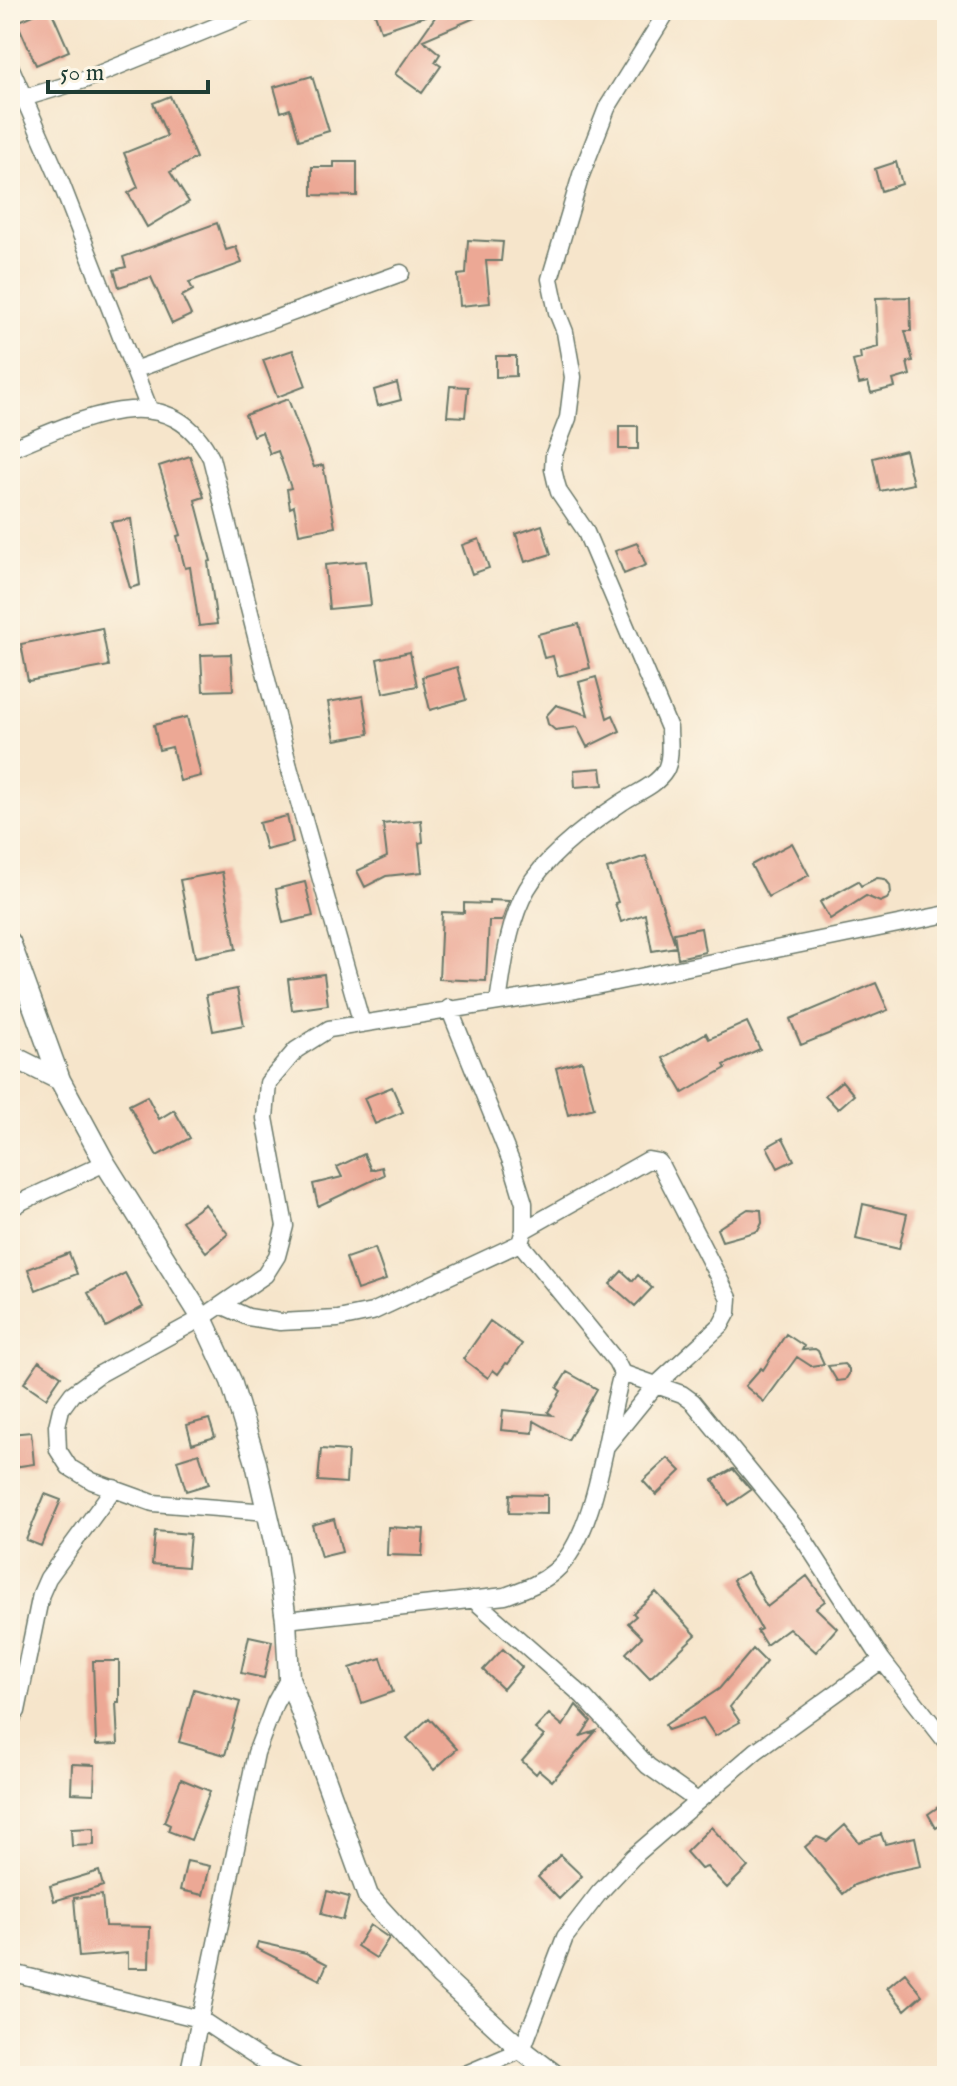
<svg xmlns="http://www.w3.org/2000/svg" width="957" height="2086" viewBox="0 0 957 2086" font-family="'IM FELL English',serif">
	<style>
		.building { fill: #eca895 }
		.lines { fill: none; stroke-linecap: round; stroke-linejoin: round }
		.minor-casing { stroke: #6a7869; stroke-width: 19 }
		.tertiary-casing { stroke: #6a7869; stroke-width: 23 }
		.minor { stroke: #fff; stroke-width: 16 }
		.tertiary { stroke: #fff; stroke-width: 20 }
	</style>
	<rect width="100%" height="100%" fill="#fcf5e5"/>
	<filter id="ink" filterUnits="userSpaceOnUse"><feTurbulence type="fractalNoise" baseFrequency=".0125" numOctaves="2"/><feDisplacementMap in="SourceGraphic" scale="16" xChannelSelector="R" yChannelSelector="G"/><feConvolveMatrix kernelMatrix="1 2 1 2 8 2 1 2 1" color-interpolation-filters="sRGB"/></filter>
	<filter id="wash" filterUnits="userSpaceOnUse"><feTurbulence type="fractalNoise" baseFrequency=".006" numOctaves="4" result="noise"/><feDisplacementMap in="SourceGraphic" scale="32" xChannelSelector="R" yChannelSelector="G"/><feGaussianBlur stdDeviation="1.8" result="paint"/><feColorMatrix in="noise" values="0 0 0 0 0 0 0 0 0 0 0 0 0 0 0 0 0 1.4 0 .05"/><feComposite in="paint" operator="in"/></filter>
	<g filter="url(#wash)">
		<rect width="100%" height="100%" fill="#f6e5cb"/>
		<g id="blocks">
			<path class="building" d="M45,10H51L69,51L36,65L17,22Z
				M385,10H433L434,13L381,31L375,14Z
				M440,10H493L423,40L440,54L435,62L441,66L422,93L395,74Z
				M312,76L329,131L299,140L290,109L281,112L274,87Z
				M170,96L196,158L170,172L189,202L147,227L128,193L138,187L124,153L167,136L153,103Z
				M334,162H357V196L312,195V167H334Z
				M896,162L902,184L881,191L875,169Z
				M217,223L226,250L236,247L242,263L189,282L193,290L182,296L191,315L172,324L151,277L119,287L114,270L126,267L123,257Z
				M468,240L503,242L501,261H486L490,303L460,306L458,275L466,274Z
				M910,297L911,331H905L913,361L907,362L910,375L893,380L895,387L871,393L868,382L859,384L853,361L861,359L860,352L878,347L876,298Z
				M293,350L306,386L277,397L263,360Z
				M496,356H516V376L496,377Z
				M397,383L401,400L378,406L374,390Z
				M450,386L468,387L465,417L447,416Z
				M288,399L314,467L323,465L335,527L299,534L294,506L290,508L287,489L291,488L278,451L270,454L262,432L253,436L245,415Z
				M619,426H638V449H619Z
				M905,450L913,484L880,491L873,458Z
				M190,456L204,497L195,500L211,561L208,562L217,624L199,626L190,567L185,568L177,536L181,535L159,466Z
				M131,519L140,585L130,588L111,522Z
				M542,525L551,554L525,562L516,534Z
				M479,539L489,568L472,574L462,545Z
				M637,543L646,565L624,574L615,551Z
				M366,561L371,605L329,609L325,565Z
				M579,624L590,668L558,676L553,656L544,658L538,634Z
				M102,628L109,666L28,681L21,644Z
				M410,652L417,686L383,693L377,659Z
				M231,654L233,690L203,691L201,655Z
				M457,667L466,700L430,710L422,677Z
				M596,677L607,718L613,715L620,731L587,747L577,727L555,730L548,724L546,716L556,705L588,715L579,682Z
				M363,696L369,734L335,740L328,702Z
				M187,717L201,776L180,781L172,747L159,750L154,725Z
				M601,768L603,785L575,787L574,770Z
				M287,816L293,843L266,850L259,823Z
				M421,820L423,842L419,843L422,872L386,876L365,887L357,871L387,857L383,824Z
				M792,843L809,875L768,897L751,865Z
				M646,856L676,947L652,951L645,914L621,922L615,903L618,902L607,869Z
				M222,872L236,949L195,957L180,880Z
				M877,878L885,879L890,885L891,893L887,899L880,902L866,896L830,919L820,902L858,881L861,886Z
				M305,882L313,916L283,923L276,889Z
				M489,900L509,901L502,921H489L486,981L439,979L442,912L464,913V903L489,904Z
				M701,928L705,952L678,958L674,933Z
				M324,974L328,1005L292,1010L288,979Z
				M876,983L888,1010L801,1045L790,1019Z
				M237,989L244,1025L213,1031L206,995Z
				M747,1022L760,1049L724,1065L726,1068L683,1093L663,1058L706,1033L709,1039Z
				M582,1061L594,1108L568,1115L556,1068Z
				M842,1081L854,1095L838,1109L825,1095Z
				M392,1087L403,1112L375,1124L364,1098Z
				M147,1096L159,1119L174,1110L190,1138L157,1156L129,1105Z
				M783,1138L794,1160L778,1168L767,1147Z
				M364,1154L371,1170L382,1167L384,1175L318,1206L313,1184L342,1177L337,1167Z
				M205,1204L228,1234L206,1252L182,1221Z
				M863,1204L907,1214L899,1249L856,1239Z
				M748,1209L761,1210L762,1223L758,1231L722,1241L717,1229Z
				M375,1248L386,1280L357,1290L346,1258Z
				M69,1253L77,1274L36,1290L28,1269Z
				M622,1271L633,1281L638,1275L652,1288L635,1306L610,1284Z
				M125,1273L143,1307L106,1327L88,1293Z
				M490,1321L522,1344L508,1364L506,1363L498,1374L493,1370L488,1378L463,1359Z
				M786,1334L804,1346L802,1350L815,1349L818,1351L824,1364L811,1366L797,1357L764,1402L745,1386L761,1368L763,1370Z
				M39,1361L61,1376L46,1398L24,1383Z
				M844,1364L849,1369V1374L845,1380L837,1381L828,1366Z
				M567,1372L597,1389L568,1440L534,1421L533,1433L501,1430L503,1410L552,1415L548,1412L561,1391L557,1388Z
				M209,1419L215,1437L192,1444L187,1425Z
				M31,1432L34,1464L13,1467L10,1434Z
				M321,1449L348,1451L346,1483L318,1481Z
				M199,1453L209,1484L186,1491L177,1460Z
				M668,1458L681,1471L656,1495L643,1481Z
				M733,1469L751,1490L729,1505L713,1480Z
				M45,1494L61,1500L41,1546L26,1540Z
				M510,1494L547,1495V1514L509,1513Z
				M334,1519L342,1552L321,1557L312,1525Z
				M388,1527L424,1529L422,1556L387,1555Z
				M155,1531L190,1534L187,1567L152,1564Z
				M747,1572L767,1607L807,1576L825,1601L816,1608L837,1628L816,1652L789,1628L766,1645L757,1631L761,1629L733,1580Z
				M656,1592L696,1635L650,1678L626,1653L642,1637L628,1623L636,1616L633,1613Z
				M249,1636L272,1641L264,1678L241,1673Z
				M503,1649L522,1667L503,1689L483,1670Z
				M753,1649L766,1662L730,1707L740,1722L715,1736L703,1718L668,1730L665,1725L719,1689Z
				M381,1658L393,1692L362,1703L350,1668Z
				M93,1661H119V1702H116L118,1744L96,1745Z
				M194,1689L240,1702L225,1755L179,1742Z
				M576,1705L591,1721L581,1736L596,1731L552,1781L539,1770L536,1774L522,1761L544,1736L535,1729L549,1714L563,1726Z
				M429,1718L457,1749L434,1770L407,1738Z
				M72,1764L95,1765L94,1794L71,1793Z
				M181,1779L210,1791L191,1840L168,1831L170,1825L164,1822Z
				M947,1801V1821L936,1828L928,1814Z
				M845,1825L859,1842L881,1834L885,1844L915,1837L921,1866L887,1873L854,1885L843,1894L805,1847L817,1837L827,1841Z
				M711,1827L748,1867L727,1888L707,1867L701,1869L686,1852Z
				M94,1828V1845L72,1846L71,1829Z
				M560,1855L582,1876L559,1899L538,1877Z
				M187,1861L210,1866L203,1895L180,1890Z
				M99,1871L103,1886L54,1901L50,1886Z
				M327,1891L349,1897L343,1920L321,1914Z
				M102,1895L105,1926L150,1927L149,1968H128V1953L79,1957L74,1898Z
				M370,1925L389,1938L376,1958L357,1946Z
				M258,1942L306,1953L327,1964L320,1980L256,1948Z
				M905,1973L922,1995L905,2010L887,1988Z"/>
		</g>
	</g>
	<g filter="url(#ink)">
		<use href="#blocks" fill-opacity="0" stroke="#6a7869" stroke-width="2"/>
		<g class="lines">
			<defs>
				<path id="minor" d="M10,66L61,183L150,411
					M10,102L84,80L256,10
					M134,370L401,273
					M10,449C77,422 168,372 211,458L289,767L362,1024
					M498,1002C504,965 508,922 527,889C546,856 589,824 621,803C635,793 656,786 665,771C672,759 669,741 669,728L585,530L559,492L556,482L553,469L554,454L568,418L573,377L565,332L557,312L550,279L581,175L607,108L668,10
					M10,1209L23,1201L105,1163
					M524,1230L648,1160L659,1162L729,1298L728,1312L721,1325L655,1386L607,1445
					M221,1305L248,1317L280,1322L338,1319L372,1312L520,1243L524,1230V1203L512,1164L449,1008
					M622,1373L682,1394L693,1402L799,1532L882,1660L947,1743
					M268,1512L153,1503L92,1481L69,1467L58,1450L57,1426L61,1409L72,1394L98,1375L202,1318L265,1275L277,1256L285,1226L265,1118L268,1083L296,1050L329,1029L576,990L947,914
					M473,1599L583,1696L648,1766L696,1800
					M286,1620L505,1596C524,1589 540,1584 555,1571C598,1534 606,1427 622,1373L616,1361L520,1243
					M10,1722L17,1711L41,1594L48,1578L114,1488
					M10,1975L17,1974L200,2019L265,2062L296,2076
					M188,2076L256,1753L275,1703L289,1678
					M461,2076L522,2050L565,1937L599,1893L633,1857L756,1751L882,1660"/>
				<path id="tertiary" d="M10,942L60,1080
					M10,1055L60,1080L105,1163L202,1318L231,1381L256,1463L276,1550L286,1620L289,1678L368,1896L440,1975L522,2050L556,2076"/>
			</defs>
			<use href="#minor" class="minor-casing"/>
			<use href="#tertiary" class="tertiary-casing"/>
			<use href="#minor" class="minor"/>
			<use href="#tertiary" class="tertiary"/>
		</g>
	</g>
	<rect width="957" height="2086" fill="none" stroke="#fcf5e5" stroke-width="40"/>
	<path d="M48 80v12h160v-12" fill="none" stroke="#1f3d34" stroke-width="4"/>
	<text x="60" y="80" font-size="24" fill="#1f3d34" stroke="#fcf5e5" stroke-width="6" paint-order="stroke">50 m</text>
</svg>
